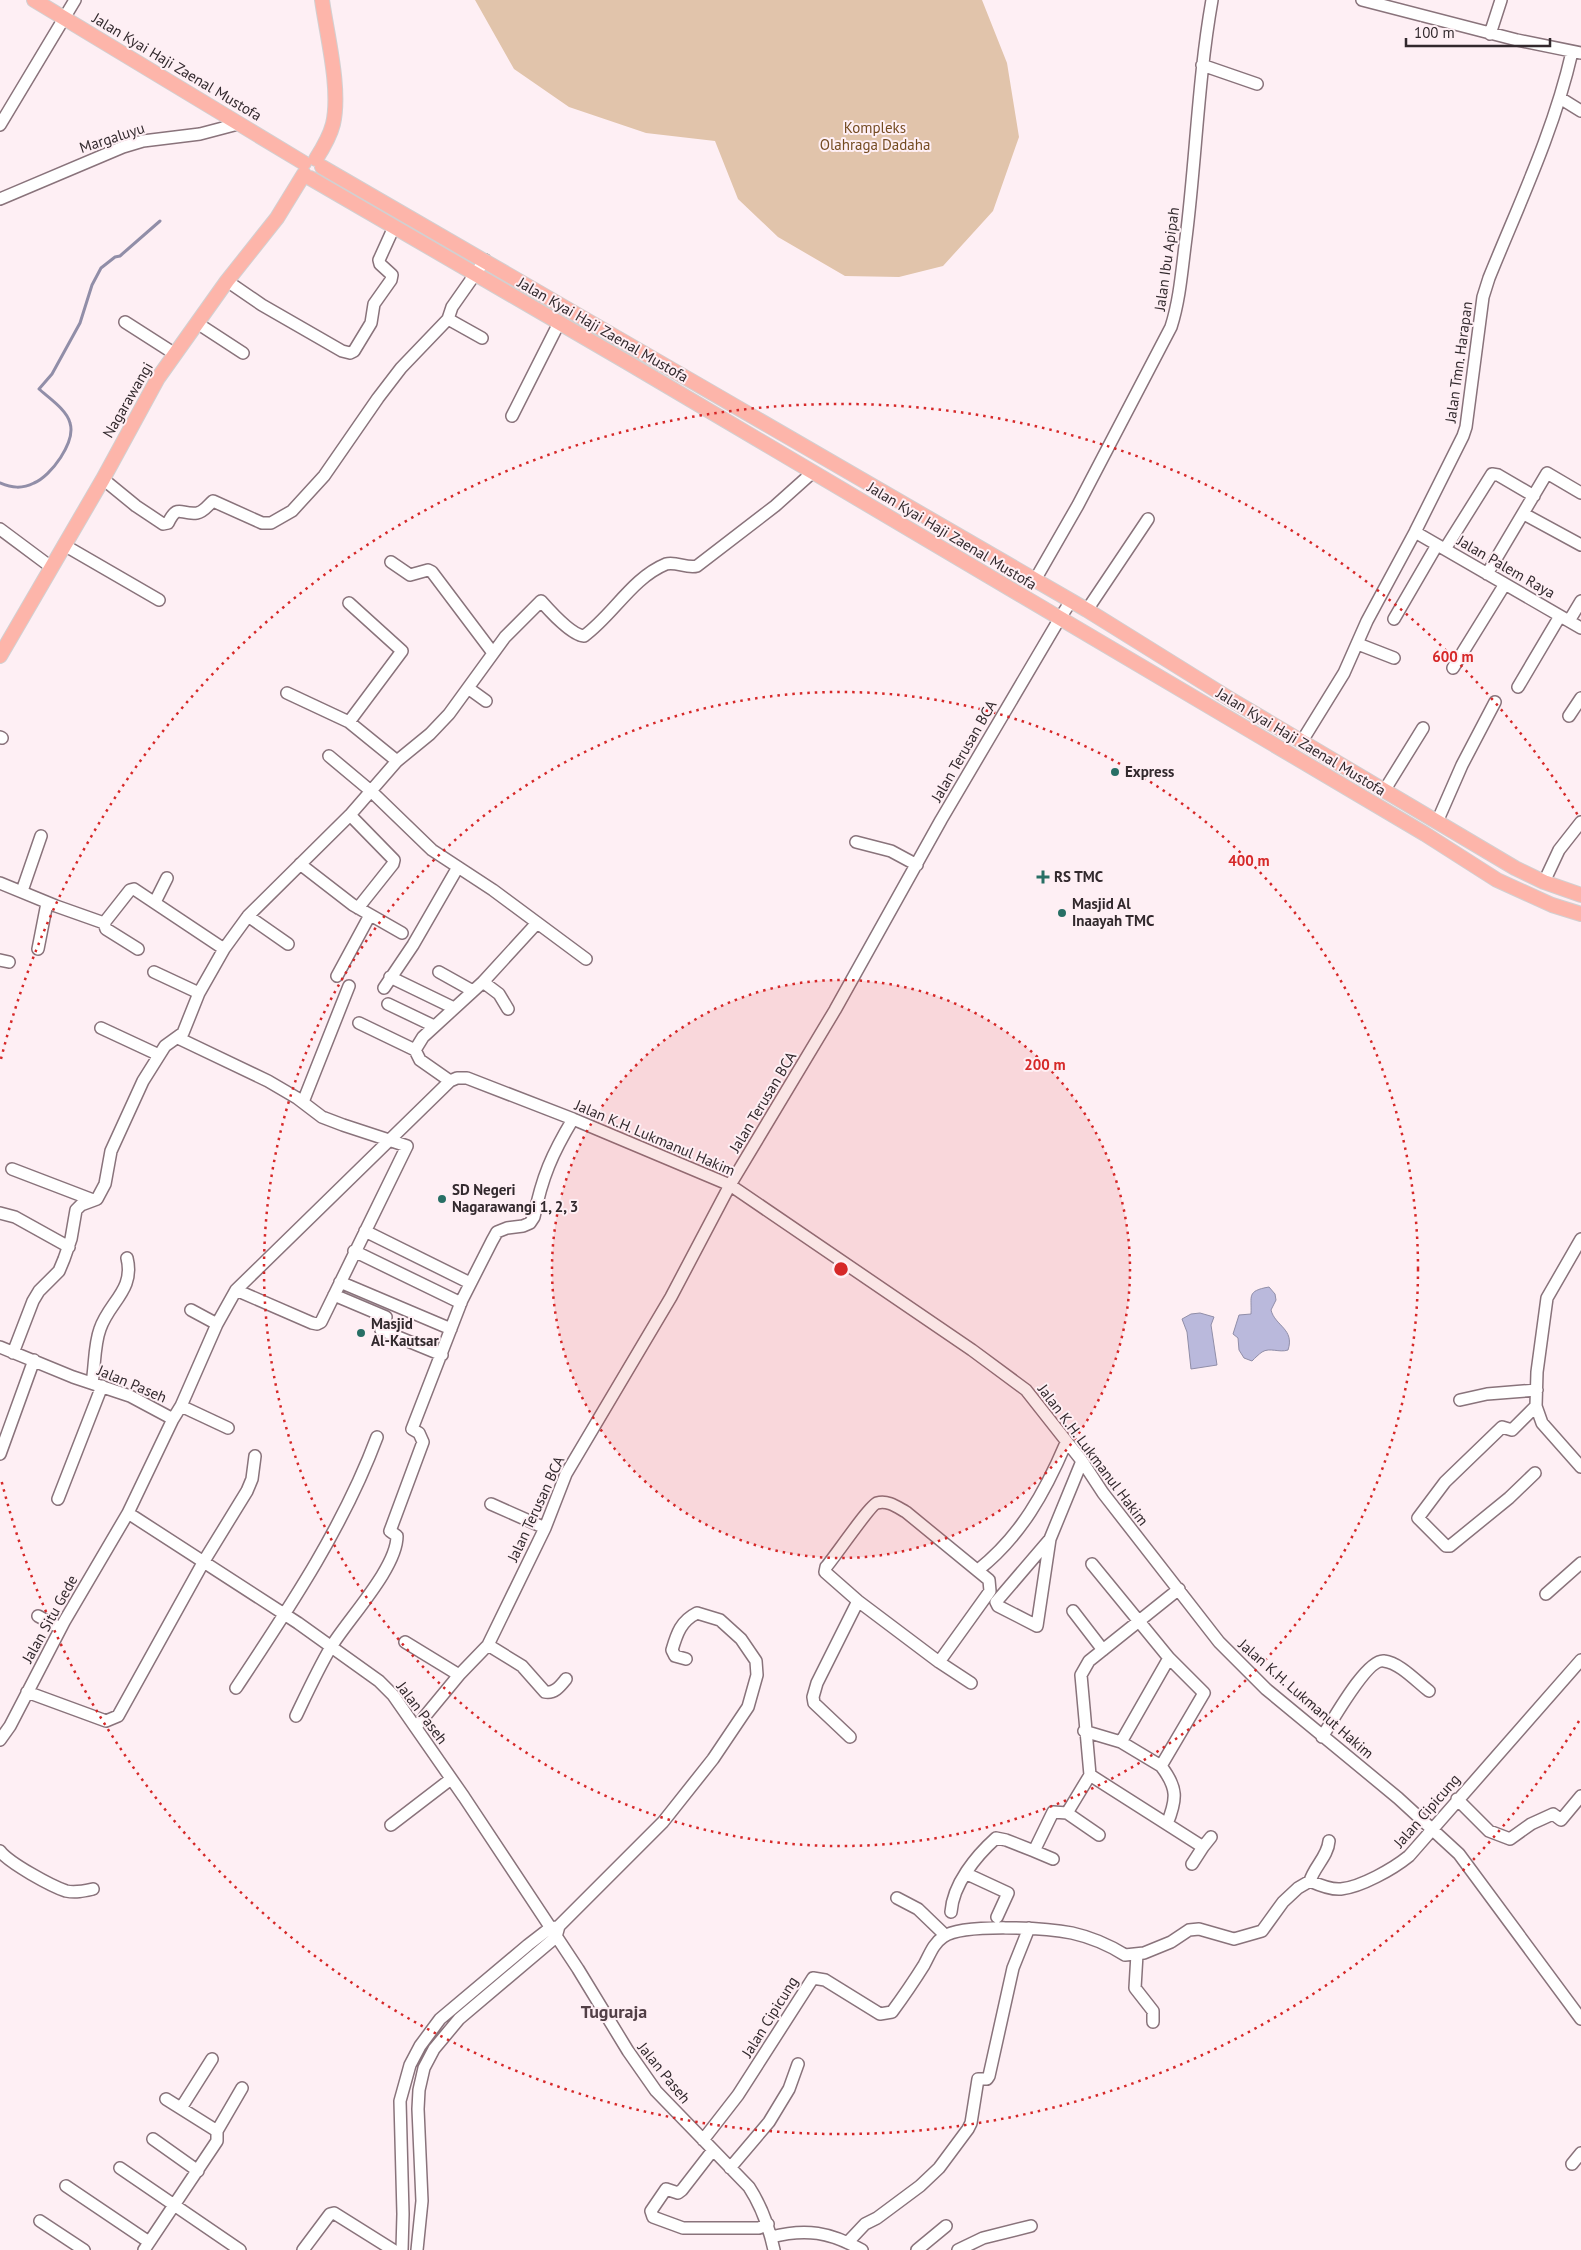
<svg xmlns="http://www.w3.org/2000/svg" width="1581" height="2250" viewBox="0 0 1581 2250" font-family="'PT Sans',sans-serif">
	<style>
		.green { fill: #e1c4ab }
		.water { fill: #bab9dc; stroke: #918ea8 }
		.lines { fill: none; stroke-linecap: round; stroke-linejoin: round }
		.stream { stroke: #918ea8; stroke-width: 3 }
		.minor-casing { stroke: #89737b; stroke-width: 14 }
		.major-casing { stroke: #d2d0d1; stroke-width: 16 }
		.minor { stroke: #fff; stroke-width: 11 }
		.major { stroke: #fdb5aa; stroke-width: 14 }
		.ring { fill: none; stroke: #d62828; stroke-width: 2.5; stroke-dasharray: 2.5 5 }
		.poi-dot { fill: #286f65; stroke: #feeff4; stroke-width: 2 }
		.labels { text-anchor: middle; stroke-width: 4; stroke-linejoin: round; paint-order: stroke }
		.street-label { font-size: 15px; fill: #32292d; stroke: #feeff4 }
		.park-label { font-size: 15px; fill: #744b21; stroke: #feeff4 }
		.poi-label { font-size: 15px; font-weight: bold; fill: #32292d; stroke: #feeff4; text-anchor: start }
		.quarter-label { font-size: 18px; font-weight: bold; fill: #523f46; stroke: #feeff4 }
		.centre { fill: #d62828; stroke: #feeff4; stroke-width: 2.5 }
		.ring-label { font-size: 15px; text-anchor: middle; font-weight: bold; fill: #d62828; stroke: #feeff4; stroke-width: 4; stroke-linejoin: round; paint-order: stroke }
	</style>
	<rect width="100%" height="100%" fill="#feeff4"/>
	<path class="green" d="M475,0H982L1007,63L1019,137L993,211L943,266L899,277L845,276L778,237L738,199L715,141L646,133L569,107L514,69Z"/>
	<path class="water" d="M1269,1287L1275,1294L1276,1300L1271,1310C1275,1326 1295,1329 1288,1350C1279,1353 1270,1347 1262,1352C1259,1354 1255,1358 1252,1361L1244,1358L1239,1350L1238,1338L1233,1334L1239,1315L1251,1314C1252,1296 1246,1291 1269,1287Z
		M1200,1313L1214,1317L1211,1325L1217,1365L1191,1369L1187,1332L1182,1319L1191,1314Z"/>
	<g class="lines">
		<path class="stream" d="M0,483C12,488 22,489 34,483C51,476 76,442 70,423C67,410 49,398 39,389L52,374L80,323L92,285L101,268L115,257L120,256L160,221"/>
		<defs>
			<path id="minor" d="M1362,0L1517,40L1581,53
				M1490,34L1501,0
				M1202,65L1257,84
				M1560,98L1581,111
				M0,125L75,0
				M0,199L123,147L143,141L200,134L238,124
				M227,281L262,305L342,351L350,353L354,351L371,323L374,304L391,280L392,275L380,264L379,260L394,227
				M448,319L482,338
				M125,322L175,354
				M197,323L243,353
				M512,416L559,323
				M103,479L136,506L163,524L168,523C178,503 180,515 197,513C204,512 208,505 213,501L262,523H271L292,511L324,476L378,398L401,368L448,319L452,307L485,260
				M1524,514L1581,545
				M0,529L51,567
				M1415,532L1581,628
				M64,545L159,600
				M1445,549L1492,474L1498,475L1534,496
				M391,562L410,575L428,570L432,572L493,653
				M1487,574L1547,473L1581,493
				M1035,580L1078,505L1171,327C1180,299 1182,268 1186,238C1196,159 1198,79 1212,0
				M349,603L402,651L349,722
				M1087,610L1148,519
				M1394,619L1437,545
				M1569,621L1581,601
				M1358,644L1394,658
				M1453,668L1505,584
				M1518,687L1560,616
				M468,688L486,701
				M287,693L349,722L397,761
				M1569,716L1581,698
				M0,737L2,738
				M1302,741L1344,673L1367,621L1415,532L1463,436L1466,427L1483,297L1489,278C1519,204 1554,131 1572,52
				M329,756L372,792L432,850L493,890L586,959
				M1384,791L1423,728
				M350,815L394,860L393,864L358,908
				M1437,822L1462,765L1495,702
				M856,842L891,851L917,865
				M300,864L353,905L402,933
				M1544,882L1559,850L1581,822
				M0,883L56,906L104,923L130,890L134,889L224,949
				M22,891L41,836
				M155,902L167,878
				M248,916L288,944
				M104,923L106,929L138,949
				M38,949L47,903
				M0,960L9,962
				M154,972L199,993
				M439,972L473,991
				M337,976L370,915
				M390,977L454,1008
				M483,982L499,994L508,1009
				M384,988L413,945L458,867
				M388,1004L434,1026
				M359,1023L415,1050L420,1060L450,1081
				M101,1028L159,1055
				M178,1038L268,1081L297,1098L322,1117L343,1125L407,1146L321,1322L317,1324L312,1323L236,1290
				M415,1050L423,1037L483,982L537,923
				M303,1102L349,986
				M12,1169L93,1200
				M0,1213L15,1217L69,1247
				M365,1231L470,1283
				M1581,1239L1547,1298L1537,1372L1536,1406L1542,1423L1581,1467
				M354,1251L461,1303
				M340,1282L451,1329
				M334,1295L386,1317L381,1330L442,1355
				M191,1310L217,1324
				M0,1347L73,1377L130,1396L173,1419L128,1513L298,1623L379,1681L393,1695L464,1797L578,1969L628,2051L656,2091L749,2187C762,2207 769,2227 774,2250
				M13,1353L33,1301L39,1291L59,1271L64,1259L71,1239L76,1210L81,1205L97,1199L105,1184L111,1151L143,1081L165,1046L183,1033L199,993L224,949L248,916L350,815L397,761L430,734L449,714L505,637L541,601C549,610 571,635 584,636C613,615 632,578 666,564C676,561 687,569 697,566L775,506L813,472
				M92,1383C95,1366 94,1345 100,1329C109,1302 135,1290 127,1258
				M1460,1400L1487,1394L1537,1390
				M181,1406L228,1428
				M173,1419L181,1406L217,1324L236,1290L450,1081L457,1078H467L573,1119L730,1185L972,1350L1026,1390L1082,1461L1103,1493L1219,1642L1266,1689L1398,1798L1459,1854L1581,2019
				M0,1454L34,1360
				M1535,1473L1509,1498L1450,1546H1446L1418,1518L1445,1482L1502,1427L1512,1430L1536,1406
				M58,1499L102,1386
				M491,1504L545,1528
				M1050,1539L1037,1626L998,1606L996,1602L1050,1539L1082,1461
				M978,1570C1021,1536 1045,1492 1066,1443
				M1546,1594L1581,1563
				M1073,1611L1103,1650
				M38,1616L60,1628
				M405,1642L459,1675
				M488,1645L522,1666L545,1692C555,1694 561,1685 566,1679
				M939,1662L858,1601L825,1572L826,1567C834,1558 870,1505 877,1503C888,1500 897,1507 906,1512L989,1580L990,1591L939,1662L971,1683
				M236,1688C289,1608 343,1528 377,1437
				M27,1692L106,1721L118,1716L204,1561L247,1491L252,1479L255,1456
				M296,1716C307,1693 318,1669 331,1647C348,1619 397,1568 397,1536L390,1531L423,1442L419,1433L412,1429L462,1300L492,1241L497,1232L507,1228L523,1226L530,1223L534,1217C542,1177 552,1154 573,1119
				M416,1727L459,1675L488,1645L545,1528L566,1474L671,1297L730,1185L835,1010L941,820L1060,618L1071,601
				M1084,1731L1121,1742L1161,1766L1204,1693L1169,1658L1092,1564
				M850,1737L814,1703L813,1697L817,1683L858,1601
				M1322,1737C1332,1722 1367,1658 1384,1661C1400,1663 1416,1681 1429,1691
				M0,1740L10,1726L64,1622L128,1513
				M1121,1742L1169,1658
				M1161,1766C1178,1788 1177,1799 1167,1824
				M1090,1775L1203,1847L1211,1837
				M1457,1799L1489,1831L1510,1839L1531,1824L1553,1814L1561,1820L1581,1796
				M391,1825L451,1779
				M1099,1835L1067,1813L1090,1775L1081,1675L1089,1661L1179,1589
				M0,1851C9,1863 51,1886 66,1891C76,1893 84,1891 93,1889
				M1034,1851L1053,1859
				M1192,1864L1203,1847
				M967,1874L1008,1893L997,1917
				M1310,1881C1314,1867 1328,1856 1329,1841
				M897,1898L918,1909L945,1935
				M951,1912C953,1884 976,1856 996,1838L1006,1840L1034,1851L1053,1812L1067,1813
				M1137,1954L1135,1988L1153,2011V2022
				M166,2099L217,2131
				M181,2108L212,2059
				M153,2139L198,2171
				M703,2140L738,2095L813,1978L825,1980L880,2014L892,2012C903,1997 914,1981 924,1965C930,1954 933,1944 943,1937C963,1923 1047,1928 1072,1933C1090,1937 1109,1945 1125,1955L1144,1953L1171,1942L1189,1930L1199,1929L1234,1939L1262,1931L1283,1902L1298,1888L1310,1881C1319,1885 1331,1890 1341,1889C1361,1887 1393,1869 1409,1856L1581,1660
				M713,2150L682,2190L678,2193L666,2189L651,2211L653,2217L683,2228H759L768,2224
				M1572,2164L1581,2153
				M120,2168L240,2250
				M730,2168L769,2122L789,2089L798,2064
				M66,2186L149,2242
				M40,2221L84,2250
				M771,2237C806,2228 830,2232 862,2250
				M848,2242L865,2224L877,2218L920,2186L939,2168L968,2129L971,2123L978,2079H987L989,2076L1013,1968L1029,1928
				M144,2250L217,2141V2131L242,2088
				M303,2250L330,2214L334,2213L393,2250
				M402,2250L403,2214L400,2101L410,2065L420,2046L440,2019L528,1945L550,1928L557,1927
				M417,2250L422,2201L418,2109L419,2090L424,2068L434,2049L459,2019L556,1937L559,1926L663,1822L713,1759L748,1707L757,1675L756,1661L741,1639L720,1620L697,1613C681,1621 677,1633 672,1650L675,1656L686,1659
				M917,2250L946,2226
				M958,2250L983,2238L1031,2226"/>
			<path id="major" d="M34,0L304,163
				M316,159C323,148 330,136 333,124C341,89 327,36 322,0
				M322,167L1087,610L1230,699L1515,868L1544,882L1581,895
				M310,178L625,361L1425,834L1497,880L1552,905L1581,914
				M0,656L103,479L158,378L227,281L277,218L304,174"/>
		</defs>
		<use href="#minor" class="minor-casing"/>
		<use href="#major" class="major-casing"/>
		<use href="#minor" class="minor"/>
		<use href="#major" class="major"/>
	</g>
	<circle cx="841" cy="1269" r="289" fill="#d62828" fill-opacity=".12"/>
	<g class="ring">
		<circle cx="841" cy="1269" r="289"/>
		<circle cx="841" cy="1269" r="577"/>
		<path d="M1579 1721A866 866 0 0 1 1 1479M1 1059A866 866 0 0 1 1579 817"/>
	</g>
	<g class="poi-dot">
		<circle cx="1115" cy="772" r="5"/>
		<path d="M1040.5 869.5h5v5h5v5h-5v5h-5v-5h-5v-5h5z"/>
		<circle cx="1062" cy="913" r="5"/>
		<circle cx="442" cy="1199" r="5"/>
		<circle cx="361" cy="1333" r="5"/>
	</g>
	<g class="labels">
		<g class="street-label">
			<text transform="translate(177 67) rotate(31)" y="5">Jalan Kyai Haji Zaenal Mustofa</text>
			<text transform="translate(112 138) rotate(-18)" y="5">Margaluyu</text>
			<text transform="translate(1167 259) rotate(-82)" y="5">Jalan Ibu Apipah</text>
			<text transform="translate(603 330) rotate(30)" y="5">Jalan Kyai Haji Zaenal Mustofa</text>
			<text transform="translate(1459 362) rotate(-82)" y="5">Jalan Tmn. Harapan</text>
			<text transform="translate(128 400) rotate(-60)" y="5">Nagarawangi</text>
			<text transform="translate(952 536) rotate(31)" y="5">Jalan Kyai Haji Zaenal Mustofa</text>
			<text transform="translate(1506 567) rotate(30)" y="5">Jalan Palem Raya</text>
			<text transform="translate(1301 742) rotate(31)" y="5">Jalan Kyai Haji Zaenal Mustofa</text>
			<text transform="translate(964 751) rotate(-60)" y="5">Jalan Terusan BCA</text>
			<text transform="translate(763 1102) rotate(-59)" y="5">Jalan Terusan BCA</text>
			<text transform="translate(655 1138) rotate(23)" y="5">Jalan K.H. Lukmanul Hakim</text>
			<text transform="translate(132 1384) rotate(23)" y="5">Jalan Paseh</text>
			<text transform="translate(1093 1455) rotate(53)" y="5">Jalan K.H. Lukmanul Hakim</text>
			<text transform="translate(536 1509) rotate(-65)" y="5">Jalan Terusan BCA</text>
			<text transform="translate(50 1619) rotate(-61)" y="5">Jalan Situ Gede</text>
			<text transform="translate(1306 1699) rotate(41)" y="5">Jalan K.H. Lukmanut Hakim</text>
			<text transform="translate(422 1713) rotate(53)" y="5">Jalan Paseh</text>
			<text transform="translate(1427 1811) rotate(-49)" y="5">Jalan Cipicung</text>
			<text transform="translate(770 2017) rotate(-58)" y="5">Jalan Cipicung</text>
			<text transform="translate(664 2073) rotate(51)" y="5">Jalan Paseh</text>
		</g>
		<g class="park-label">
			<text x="875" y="133">Kompleks<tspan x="875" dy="17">Olahraga Dadaha</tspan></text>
		</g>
		<g class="poi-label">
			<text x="1125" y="777">Express</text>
			<text x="1054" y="882">RS TMC</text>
			<text x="1072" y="909">Masjid Al<tspan x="1072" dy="17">Inaayah TMC</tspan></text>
			<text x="452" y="1195">SD Negeri<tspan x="452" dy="17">Nagarawangi 1, 2, 3</tspan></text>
			<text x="371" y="1329">Masjid<tspan x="371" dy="17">Al-Kautsar</tspan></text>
		</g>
		<g class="quarter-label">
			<text x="614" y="2018">Tuguraja</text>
		</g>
	</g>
	<circle cx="841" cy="1269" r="8" class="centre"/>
	<g class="ring-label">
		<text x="1453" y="662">600 m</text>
		<text x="1249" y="866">400 m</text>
		<text x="1045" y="1070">200 m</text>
	</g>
	<path d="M1406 38v8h144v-8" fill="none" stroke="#32292d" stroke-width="2.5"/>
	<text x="1414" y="38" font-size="15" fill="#32292d" stroke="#feeff4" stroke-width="4" paint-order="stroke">100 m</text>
</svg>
